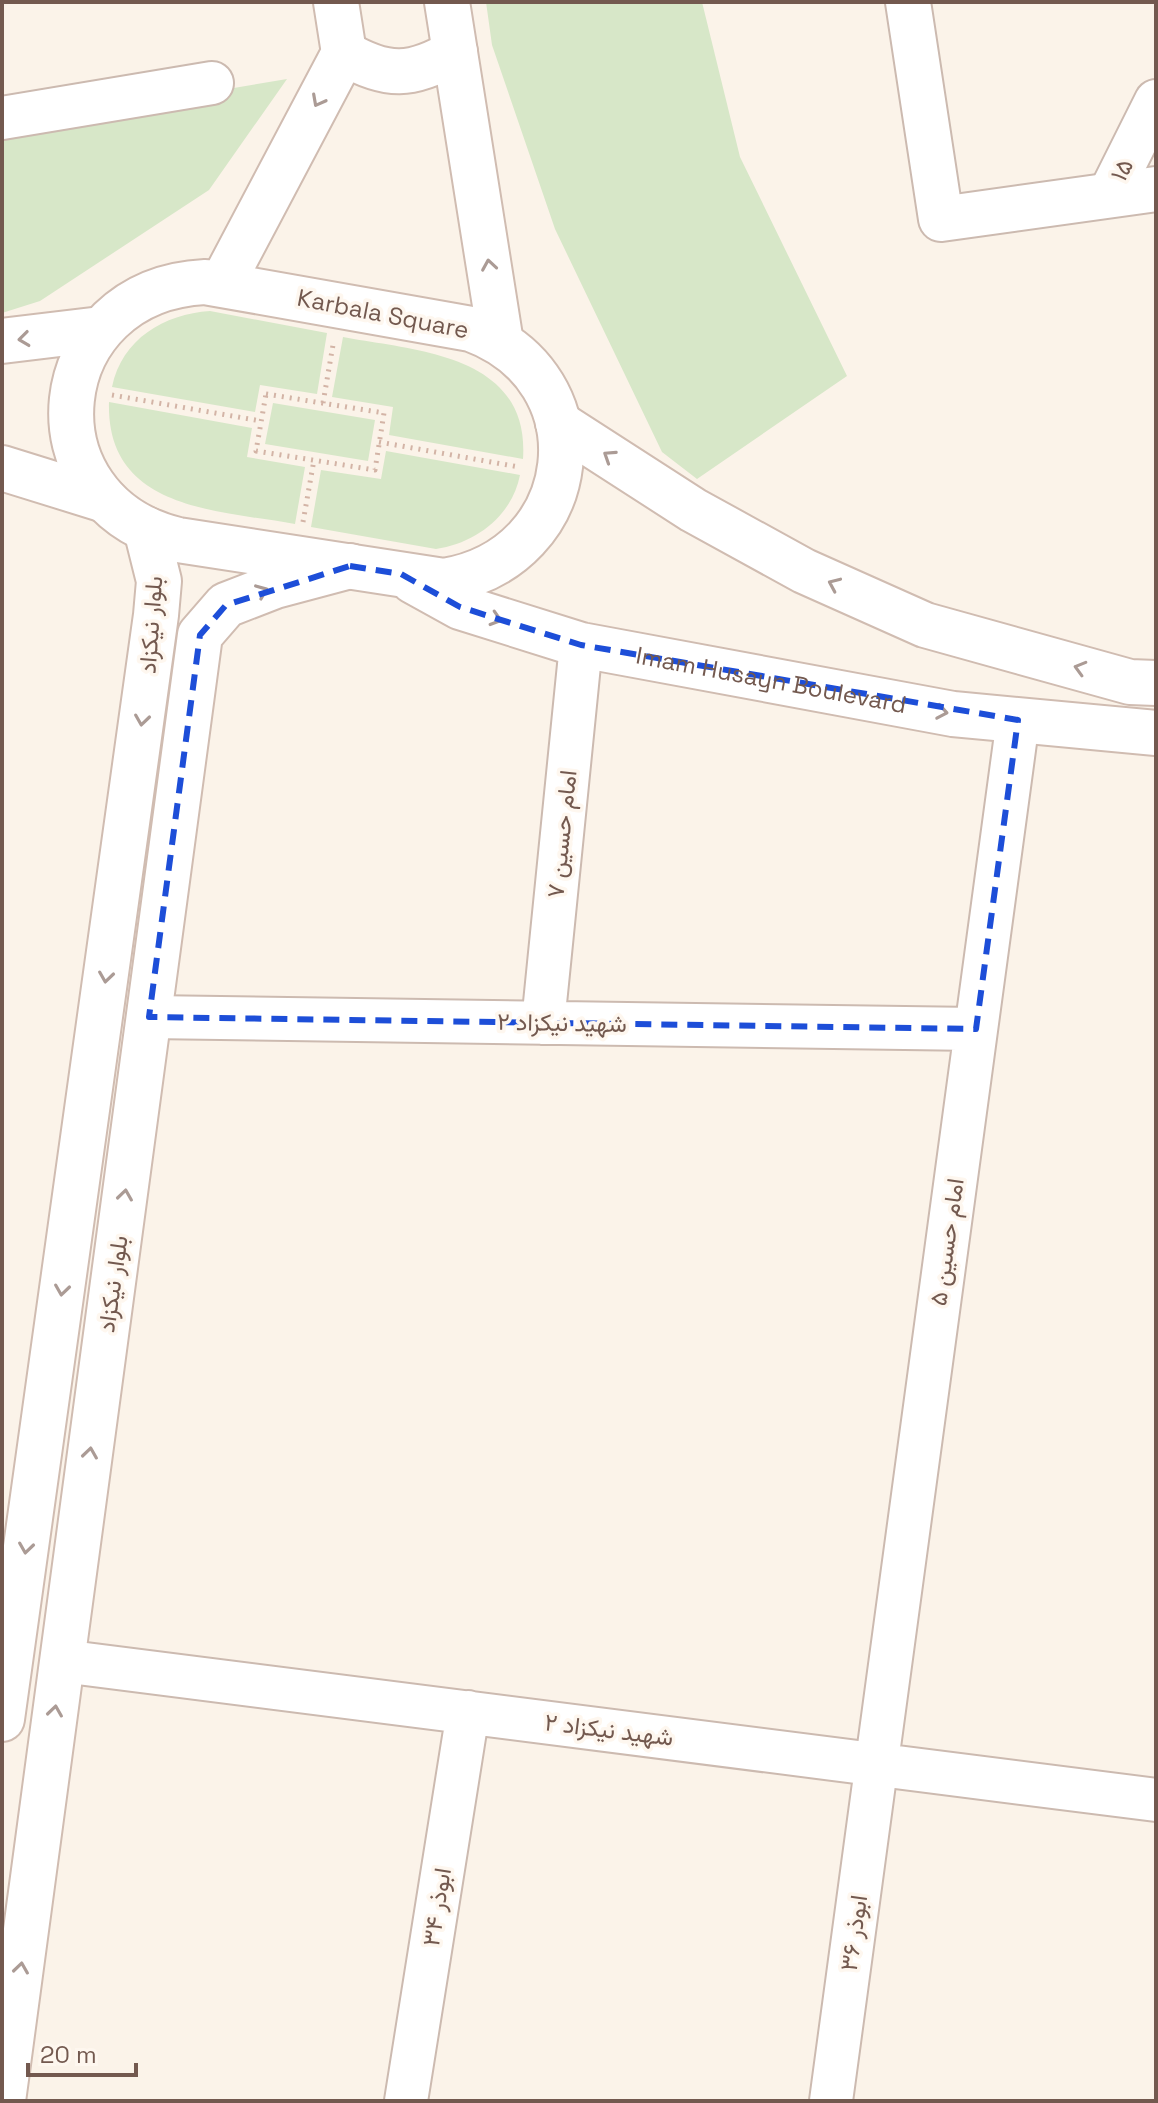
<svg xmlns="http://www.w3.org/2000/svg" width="1158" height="2103" viewBox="0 0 1158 2103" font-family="'Space Grotesk',Vazirmatn,sans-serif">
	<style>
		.green { fill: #d7e7c8 }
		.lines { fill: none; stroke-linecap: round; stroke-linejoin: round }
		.minor-casing { stroke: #ccbab0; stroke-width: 46 }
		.tertiary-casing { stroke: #ccbab0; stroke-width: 48 }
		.secondary-casing { stroke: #d0bcb1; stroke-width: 48 }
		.path { stroke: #d3b4a6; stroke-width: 5; stroke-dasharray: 2 6; stroke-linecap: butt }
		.minor { stroke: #fff; stroke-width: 42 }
		.tertiary { stroke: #fff; stroke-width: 44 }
		.secondary { stroke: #fff; stroke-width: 44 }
		.oneway { stroke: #ab9b95 }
		.marked { fill: none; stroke: #1d4ed8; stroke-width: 6; stroke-dasharray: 16 10; stroke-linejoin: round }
		.labels { text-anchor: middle; stroke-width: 7; stroke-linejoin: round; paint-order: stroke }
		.street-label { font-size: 24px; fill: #73594f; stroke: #fef7ef }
	</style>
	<rect width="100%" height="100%" fill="#fbf3e9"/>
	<path class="green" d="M486,2H702L740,157L847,376L697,479L662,452L555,229L492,45Z
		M287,79L209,190L40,301L2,313V127Z
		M210,311L327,333L317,394L260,385L255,412L112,387C122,339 164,314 210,311Z
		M343,337C417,351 530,354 523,459L389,435L393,407L332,397Z
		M109,402L252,428L247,457L305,467L295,524C217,510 106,510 109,402Z
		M273,403L375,420L368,461L265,444Z
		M386,451L520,475C512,516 476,543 436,549L311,527L321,470L381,479Z"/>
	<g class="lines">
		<defs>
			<path id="minor" d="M2,118L212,83
				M1109,195L1156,101
				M149,1017L976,1029
				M543,1023L581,645
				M62,1661L1156,1800
				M406,2101L468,1712
				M831,2101L1018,720"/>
			<path id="tertiary" d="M908,2L941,219L1156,189"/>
			<g id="secondary">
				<path d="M447,2L501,343"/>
				<path d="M344,53C387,78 412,77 455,52"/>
				<path d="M205,282L471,329C605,378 584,558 444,581L178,540C21,502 43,290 205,282Z"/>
				<path d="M222,284L344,53L336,2"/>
				<path d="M2,341L101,329"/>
				<path d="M558,423L693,510L804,571L925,625L1130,682L1156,683"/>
				<path d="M2,468L105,500"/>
				<path id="s1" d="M413,581L460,607L581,645L953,714L1156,733"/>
				<path d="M2,1719L156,615L159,581L146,529"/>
				<path d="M3,2101L200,635L226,605L275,586L350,566"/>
			</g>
		</defs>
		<use href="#minor" class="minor-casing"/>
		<use href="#tertiary" class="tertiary-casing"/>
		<use href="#secondary" class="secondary-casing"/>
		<path class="path" d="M266,394L384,413L375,470L256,451Z
			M112,395L261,421
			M323,403L333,345
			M379,442L519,467
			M303,522L314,460"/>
		<use href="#minor" class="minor"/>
		<use href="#tertiary" class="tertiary"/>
		<use href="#secondary" class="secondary"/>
	</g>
	<defs><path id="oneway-chevron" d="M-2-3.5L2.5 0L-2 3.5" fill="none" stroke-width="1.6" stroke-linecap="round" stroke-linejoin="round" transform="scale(2)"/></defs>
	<g class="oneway">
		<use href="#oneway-chevron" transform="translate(318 101) rotate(118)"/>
		<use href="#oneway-chevron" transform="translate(489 265) rotate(-99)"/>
		<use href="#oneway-chevron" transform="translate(24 339) rotate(173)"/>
		<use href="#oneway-chevron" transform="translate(609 456) rotate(-147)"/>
		<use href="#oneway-chevron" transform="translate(834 584) rotate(-156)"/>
		<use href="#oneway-chevron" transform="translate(262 591) rotate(-22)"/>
		<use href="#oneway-chevron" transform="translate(496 619) rotate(17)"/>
		<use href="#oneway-chevron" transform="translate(1080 668) rotate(-164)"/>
		<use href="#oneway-chevron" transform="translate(942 712) rotate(10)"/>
		<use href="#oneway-chevron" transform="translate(142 720) rotate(98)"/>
		<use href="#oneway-chevron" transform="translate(106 977) rotate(98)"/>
		<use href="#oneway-chevron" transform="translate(125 1195) rotate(-82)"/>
		<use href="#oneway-chevron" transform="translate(62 1290) rotate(98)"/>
		<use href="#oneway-chevron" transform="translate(90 1453) rotate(-82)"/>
		<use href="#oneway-chevron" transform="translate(26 1548) rotate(98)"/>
		<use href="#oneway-chevron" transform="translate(55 1711) rotate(-82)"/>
		<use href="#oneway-chevron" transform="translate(21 1968) rotate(-82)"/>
	</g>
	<path class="marked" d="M350,566L401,574L460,607L581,645L1018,720L976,1029L149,1017L200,635L226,605Z"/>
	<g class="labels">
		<g class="street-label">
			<text transform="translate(1122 170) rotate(-63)" y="8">۱۵</text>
			<text transform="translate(383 314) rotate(11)" y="8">Karbala Square</text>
			<text transform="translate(151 625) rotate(-86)" y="8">بلوار نیکزاد</text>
			<text dy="8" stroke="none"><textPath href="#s1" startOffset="374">Imam Husayn Boulevard</textPath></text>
			<text transform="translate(562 834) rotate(-84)" y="8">امام حسین ۷</text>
			<text transform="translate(562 1023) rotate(1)" y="8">شهید نیکزاد ۲</text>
			<text transform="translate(947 1242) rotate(-82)" y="8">امام حسین ۵</text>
			<text transform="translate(113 1284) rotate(-82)" y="8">بلوار نیکزاد</text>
			<text transform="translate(609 1730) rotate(7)" y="8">شهید نیکزاد ۲</text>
			<text transform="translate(437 1907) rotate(-81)" y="8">ابوذر ۳۴</text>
			<text transform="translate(854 1933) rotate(-82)" y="8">ابوذر ۳۶</text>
		</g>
	</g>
	<rect width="1158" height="2103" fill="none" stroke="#73594f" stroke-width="8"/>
	<path d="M28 2063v12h108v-12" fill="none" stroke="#73594f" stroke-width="4"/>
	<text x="40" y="2063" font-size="24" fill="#73594f" stroke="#fef7ef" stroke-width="6" paint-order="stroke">20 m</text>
</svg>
